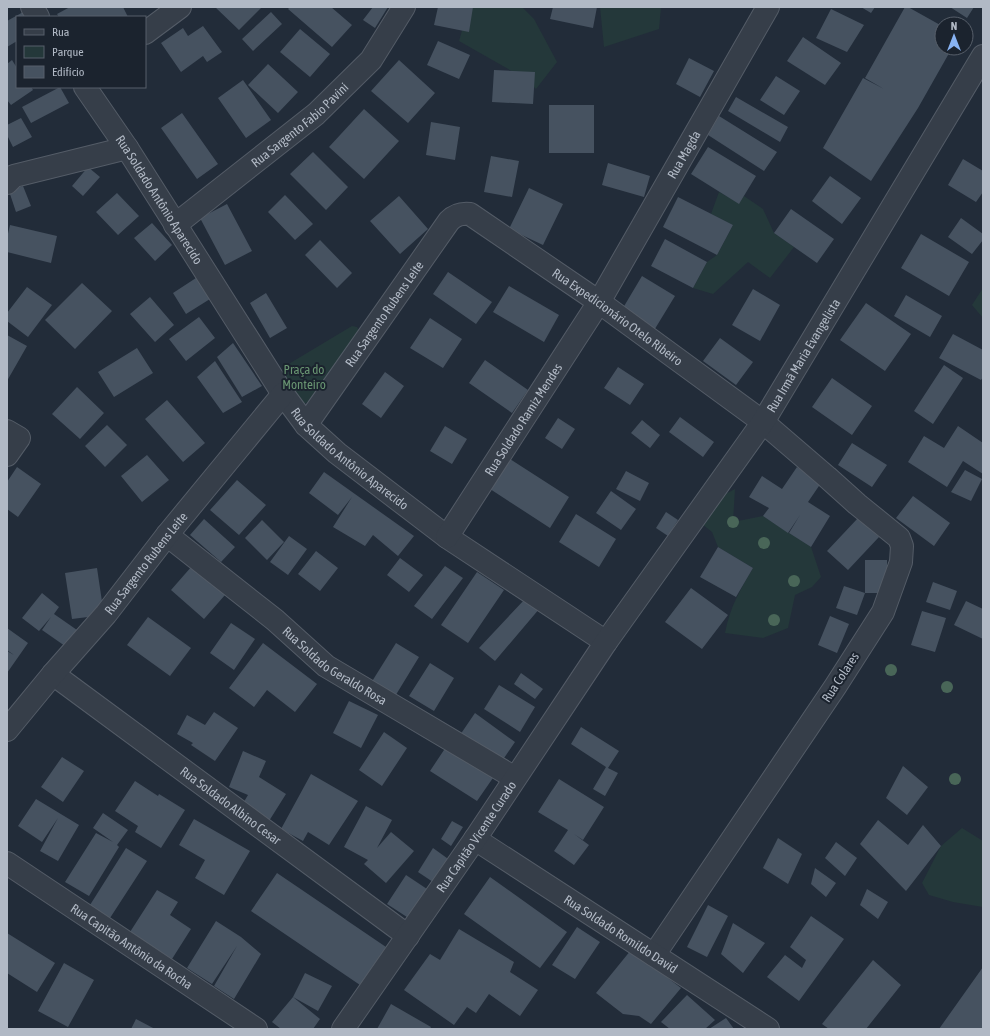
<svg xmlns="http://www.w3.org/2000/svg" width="990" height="1036" viewBox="0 0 990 1036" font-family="'Asap Condensed',sans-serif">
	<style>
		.green { fill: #24383a }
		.building { fill: #465260 }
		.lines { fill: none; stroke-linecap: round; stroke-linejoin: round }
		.street-casing { stroke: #545c67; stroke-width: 24 }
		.street { stroke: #363e49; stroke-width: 22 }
		.tree { fill: #496658 }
		.labels { text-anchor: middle; stroke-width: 4; stroke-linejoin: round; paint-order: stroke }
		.street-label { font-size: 13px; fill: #b1b9c5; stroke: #1b232e }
		.park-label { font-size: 13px; fill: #699572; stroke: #1b232e }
	</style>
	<rect width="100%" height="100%" fill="#222c39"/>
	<path class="green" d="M469,7H522L534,19L557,62L536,89L524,78L459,41Z
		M600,7H661L659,29L604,47Z
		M719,192L739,203L744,196L763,209L774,233L794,247L770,278L748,262L713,294L693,288L707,262L717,255L733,225L711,214Z
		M983,288V318L972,305Z
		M352,326L357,327L359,331L311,399L306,403H303L280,372L287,365Z
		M735,489L733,522L763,516L811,547L821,577L812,587L795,595L788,628L763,638L725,633C730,607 740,590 753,568L718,547L712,532L702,524L718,498Z
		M962,828L983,841V907L953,902L929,895L922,883L941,846Z"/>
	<path class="building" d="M70,7H123L128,17H59L57,14Z
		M215,7H262L239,30Z
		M290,7H331L352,25L332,47L288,9Z
		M373,7H388L375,28L363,20Z
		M438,7H473L469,32L434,25Z
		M553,7H597L593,28L550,19Z
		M861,7H875L871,13Z
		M905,7H908L942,26V48H952L918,108L871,181L823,148L863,78L884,89L865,78Z
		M950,7H974L967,18Z
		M831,9L864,25L847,52L816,38Z
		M25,11L28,17H17V41L7,47V21Z
		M271,12L282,24L253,51L242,39Z
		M203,26L222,52L207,62L203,56L181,72L161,43L183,28L188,36Z
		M300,29L330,54L310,77L280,52Z
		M803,37L841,63L825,85L787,61Z
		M438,41L470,55L459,79L427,65Z
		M689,58L714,71L700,97L676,84Z
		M12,60L17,68V87H31L33,90L11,105L7,100V64Z
		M399,60L435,93L408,123L371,91Z
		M268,64L298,92L278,113L248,85Z
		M494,70L535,72L533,104L492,102Z
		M776,76L800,91L784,115L760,100Z
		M243,80L271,120L246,138L218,98Z
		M60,87L69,103L31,123L22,107Z
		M736,97L788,127L780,142L728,111Z
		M549,105H594V153H549Z
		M364,109L399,141L364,179L329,147Z
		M182,113L218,164L197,179L161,128Z
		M719,116L777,152L764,171L708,135Z
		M21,118L32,137L13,147L7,135V125Z
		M431,122L460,127L455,160L426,155Z
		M708,147L756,176L739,204L691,174Z
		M313,152L348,187L326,210L290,174Z
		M491,156L519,161L512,197L484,192Z
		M963,159L983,171V192L976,202L948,185Z
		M608,163L650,176L644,197L602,185Z
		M88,167L100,177L83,196L72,186Z
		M830,176L861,198L842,224L812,201Z
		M23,186L31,206L16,212L9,191Z
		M529,188L563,204L543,245L509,229Z
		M117,193L139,216L118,235L96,212Z
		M285,195L313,224L295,240L268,212Z
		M399,196L428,229L400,254L370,221Z
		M678,197L733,225L717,255L663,227Z
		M227,204L252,251L225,265L200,218Z
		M791,209L834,239L817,263L774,233Z
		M961,218L983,234V240L972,254L948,237Z
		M152,223L172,245L155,261L134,238Z
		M10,225L57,236L51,263L7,252V238Z
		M921,234L969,262L949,296L901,268Z
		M665,239L707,262L693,288L651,266Z
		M320,240L352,273L337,288L305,255Z
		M448,272L492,302L476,324L433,294Z
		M642,276L675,296L653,332L620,313Z
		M196,278L210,299L186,314L173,293Z
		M82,283L112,311L75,349L45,320Z
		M509,286L559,315L544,342L493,312Z
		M27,287L52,305L28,337L7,321V313Z
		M753,289L780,305L760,341L732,325Z
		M266,293L287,328L270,338L250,303Z
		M906,295L942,316L930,337L894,316Z
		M150,297L174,325L155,342L130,314Z
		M866,303L911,334L885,371L840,340Z
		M199,317L215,338L186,361L169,339Z
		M430,318L462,339L443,368L410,348Z
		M953,334L983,350V377L981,380L939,358Z
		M7,335L27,346L7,381Z
		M720,338L753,362L736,385L703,361Z
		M233,343L262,386L242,397L217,357Z
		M137,348L153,373L114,397L98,372Z
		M485,360L528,390L512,413L469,383Z
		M215,361L242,402L223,413L197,377Z
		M944,365L963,378L933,424L914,411Z
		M618,367L644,384L630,405L604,388Z
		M385,372L404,386L381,418L362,404Z
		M832,378L872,406L852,435L812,407Z
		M77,387L104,413L80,439L52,414Z
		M167,400L205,443L183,462L145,419Z
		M680,417L714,442L703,457L669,432Z
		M558,418L575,429L562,449L545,438Z
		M642,420L660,435L650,448L631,433Z
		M107,425L127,445L105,467L85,446Z
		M445,426L467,439L452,464L430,451Z
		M958,426L983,443V474L963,461L947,487L908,462L924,436L944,448Z
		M852,443L887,465L872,487L838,465Z
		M147,455L169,480L142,502L121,476Z
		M507,457L569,497L550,528L487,487Z
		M17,467L41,484L18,517L7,509V482Z
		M797,467L821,483L808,502L830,516L811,547L789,533L800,515L788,533L763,516L769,508L749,497L762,476L782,489Z
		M965,470L982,479L971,501L951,492Z
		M626,471L649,483L640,501L616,489Z
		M324,472L414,536L398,556L373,535L365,546L333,527L352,497L338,515L309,493Z
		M237,480L266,505L239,535L210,510Z
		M611,491L636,509L621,530L596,513Z
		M913,496L950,523L934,546L896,518Z
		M666,512L678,520L668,536L656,528Z
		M576,514L616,539L599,567L559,542Z
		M858,518L879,537L848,570L827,551Z
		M204,519L235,547L221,562L190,535Z
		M262,520L284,542L267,560L245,538Z
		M289,536L307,549L288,575L270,562Z
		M718,547L753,568L736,597L700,577Z
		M316,551L338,568L320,591L298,574Z
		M400,558L423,575L409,592L387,575Z
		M865,560H887V593H865Z
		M192,566L225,595L204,619L171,590Z
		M445,566L463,578L432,619L414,606Z
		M97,568L104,615L72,619L65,573Z
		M477,572L504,590L468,643L441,625Z
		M933,582L957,591L950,610L926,602Z
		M844,586L865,593L857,615L836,608Z
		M691,588L728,615L702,649L665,622Z
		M42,593L59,607L54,614L77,630L65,646L42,630L51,617L39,631L22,618Z
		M525,599L540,608L495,661L479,648Z
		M966,601L983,609V639L954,625Z
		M922,611L946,618L935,652L911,645Z
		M830,616L849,624L837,653L818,645Z
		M148,617L191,648L170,676L127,645Z
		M231,623L255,639L234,670L210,653Z
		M7,628L28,643L7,673V651L14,655L7,650Z
		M263,643L317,684L295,712L267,690L254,707L229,688Z
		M396,643L419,657L394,698L371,683Z
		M430,663L454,678L434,711L409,696Z
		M521,673L543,689L535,699L514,684Z
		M499,685L535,707L520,732L484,709Z
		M349,701L378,715L361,748L333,733Z
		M214,712L238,728L215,761L191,745L193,743L177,734L187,715L205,725Z
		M475,713L515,742L500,764L460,735Z
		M581,727L619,751L608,768L618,773L605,796L593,789L606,767L571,744Z
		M384,732L407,748L382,786L359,770Z
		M448,744L495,775L477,801L430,771Z
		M243,751L266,761L259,777L286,794L269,821L242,805L248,795L229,787Z
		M62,757L84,771L63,802L41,787Z
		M903,766L928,787L907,815L886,798Z
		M311,774L358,801L329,845L308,832L303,841L281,829Z
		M559,779L604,807L583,840L574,834L589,845L574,865L554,851L568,830L538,812Z
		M135,781L158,796L159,794L185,810L161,848L135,832L138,826L115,811Z
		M36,799L79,825L58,861L40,851L58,818L42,842L18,826Z
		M366,806L392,820L377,848L391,832L414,851L386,883L364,864L368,860L344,847Z
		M103,813L128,830L117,845L119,847L89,896L65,882L96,833L113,842L93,828Z
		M194,819L250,851L224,895L195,878L205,860L179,845Z
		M878,820L908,845L923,825L941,846L906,891L860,844Z
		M452,821L463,827L451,846L441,839Z
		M778,838L802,854L788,884L763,868Z
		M836,842L857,858L845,876L825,858Z
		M126,848L147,861L110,918L90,905Z
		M433,848L451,861L436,884L418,872Z
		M815,868L836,883L826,897L811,884Z
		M277,873L386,947L360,985L251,911Z
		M406,875L430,891L410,919L387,904Z
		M490,877L567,932L540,968L464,914Z
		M867,889L888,902L878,919L860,905Z
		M157,890L178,902L170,915L191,929L172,959L130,932Z
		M708,905L728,916L707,957L687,947Z
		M811,916L844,939L799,1001L767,977L785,955L802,968L806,960L790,947Z
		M216,921L241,937L261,954L234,999L214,986L237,946L212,984L187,968Z
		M733,923L765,943L743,973L721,954Z
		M577,927L600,942L575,979L552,965Z
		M459,929L514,962L510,972L538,990L520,1016L489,994L476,1013L467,1007L454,1025L404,990L430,954L440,960Z
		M7,933L55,963L37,992L7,973Z
		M631,950L681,988L651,1024L639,1016L623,1014L596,993Z
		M873,960L901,985L866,1029H829L822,1024Z
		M64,963L94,980L68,1027L38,1011Z
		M983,967V1029H939Z
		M305,973L332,986L318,1011L293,997Z
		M687,995L715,1020L705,1029H670L661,1022Z
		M293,997L320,1019L313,1029H281L272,1022Z
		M391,1004L431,1027L430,1029H377Z
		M726,1018L734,1029H709Z
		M136,1019L155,1029H131Z"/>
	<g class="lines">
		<defs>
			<g id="street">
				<path d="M32,7L38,17"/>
				<path d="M145,33L180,7"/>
				<path id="s1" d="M85,87L127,148L283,394L306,425L337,453L447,537L606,642"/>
				<path d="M7,183L14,176L127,148"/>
				<path id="s2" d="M175,225L316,114L371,60L404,7"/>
				<path id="s3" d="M306,425L449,221C455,215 461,213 470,214L599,302L763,422L827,477L857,504L899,538L902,546L901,562L883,612L835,687L654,955"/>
				<path d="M7,431L19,438L7,455"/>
				<path id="s4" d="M167,535L275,620L326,666L515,778"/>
				<path id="s5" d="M447,537L599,302L768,7"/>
				<path id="s6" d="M53,674L408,936"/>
				<path id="s7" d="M7,730L53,674L106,614L167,535L283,394"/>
				<path id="s8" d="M475,839L768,1029"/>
				<path id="s9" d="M7,863L256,1029"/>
				<path id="s10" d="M343,1029L475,839L606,642L763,422L983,56"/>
			</g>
		</defs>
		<use href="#street" class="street-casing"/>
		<use href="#street" class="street"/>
	</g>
	<g class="tree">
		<circle cx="733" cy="522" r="6"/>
		<circle cx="764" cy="543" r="6"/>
		<circle cx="794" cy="581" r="6"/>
		<circle cx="774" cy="620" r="6"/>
		<circle cx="891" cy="670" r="6"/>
		<circle cx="947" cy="687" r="6"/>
		<circle cx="955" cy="779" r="6"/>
	</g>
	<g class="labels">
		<g class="street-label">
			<text dy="5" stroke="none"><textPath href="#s2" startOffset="160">Rua Sargento Fabio Pavini</textPath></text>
			<text dy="5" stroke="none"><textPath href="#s5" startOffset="450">Rua Magda</textPath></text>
			<text dy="5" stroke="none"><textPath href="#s1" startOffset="135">Rua Soldado Antônio Aparecido</textPath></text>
			<text dy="5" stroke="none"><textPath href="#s3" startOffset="136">Rua Sargento Rubens Leite</textPath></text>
			<text dy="5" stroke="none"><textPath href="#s3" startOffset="452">Rua Expedicionário Otelo Ribeiro</textPath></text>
			<text dy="5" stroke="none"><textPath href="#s10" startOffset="816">Rua Irmã Maria Evangelista</textPath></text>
			<text dy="5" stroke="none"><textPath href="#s5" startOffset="140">Rua Soldado Ramiz Mendes</textPath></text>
			<text dy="5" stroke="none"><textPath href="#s1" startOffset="459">Rua Soldado Antônio Aparecido</textPath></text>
			<text dy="5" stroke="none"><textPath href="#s7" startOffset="217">Rua Sargento Rubens Leite</textPath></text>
			<text dy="5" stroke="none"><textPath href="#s4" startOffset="213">Rua Soldado Geraldo Rosa</textPath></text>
			<text transform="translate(840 677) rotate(-57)" y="5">Rua Colares</text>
			<text dy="5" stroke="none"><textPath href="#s6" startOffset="221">Rua Soldado Albino Cesar</textPath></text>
			<text dy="5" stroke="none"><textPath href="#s10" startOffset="234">Rua Capitão Vicente Curado</textPath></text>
			<text dy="5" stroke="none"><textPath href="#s8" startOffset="174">Rua Soldado Romildo David</textPath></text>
			<text dy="5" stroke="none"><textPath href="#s9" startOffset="150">Rua Capitão Antônio da Rocha</textPath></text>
		</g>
		<g class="park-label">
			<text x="304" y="374">Praça do<tspan x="304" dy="15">Monteiro</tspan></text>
		</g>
	</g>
	<rect width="990" height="1036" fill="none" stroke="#b1b9c5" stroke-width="16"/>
	<rect x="16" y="16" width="130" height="72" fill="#1b232e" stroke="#575f6a"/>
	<rect x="24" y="29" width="20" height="6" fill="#363e49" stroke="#575f6a"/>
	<text x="52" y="36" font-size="12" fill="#b1b9c5">Rua</text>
	<rect x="24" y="46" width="20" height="12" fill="#24383a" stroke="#575f6a"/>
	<text x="52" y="56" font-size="12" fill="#b1b9c5">Parque</text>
	<rect x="24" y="66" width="20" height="12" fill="#465260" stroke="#575f6a"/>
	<text x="52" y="76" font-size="12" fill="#b1b9c5">Edifício</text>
	<g transform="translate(954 36)"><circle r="19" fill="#1b232e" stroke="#575f6a"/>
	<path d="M0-3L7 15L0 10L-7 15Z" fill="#88b3f3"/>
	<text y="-6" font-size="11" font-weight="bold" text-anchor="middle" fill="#b1b9c5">N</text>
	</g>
</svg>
